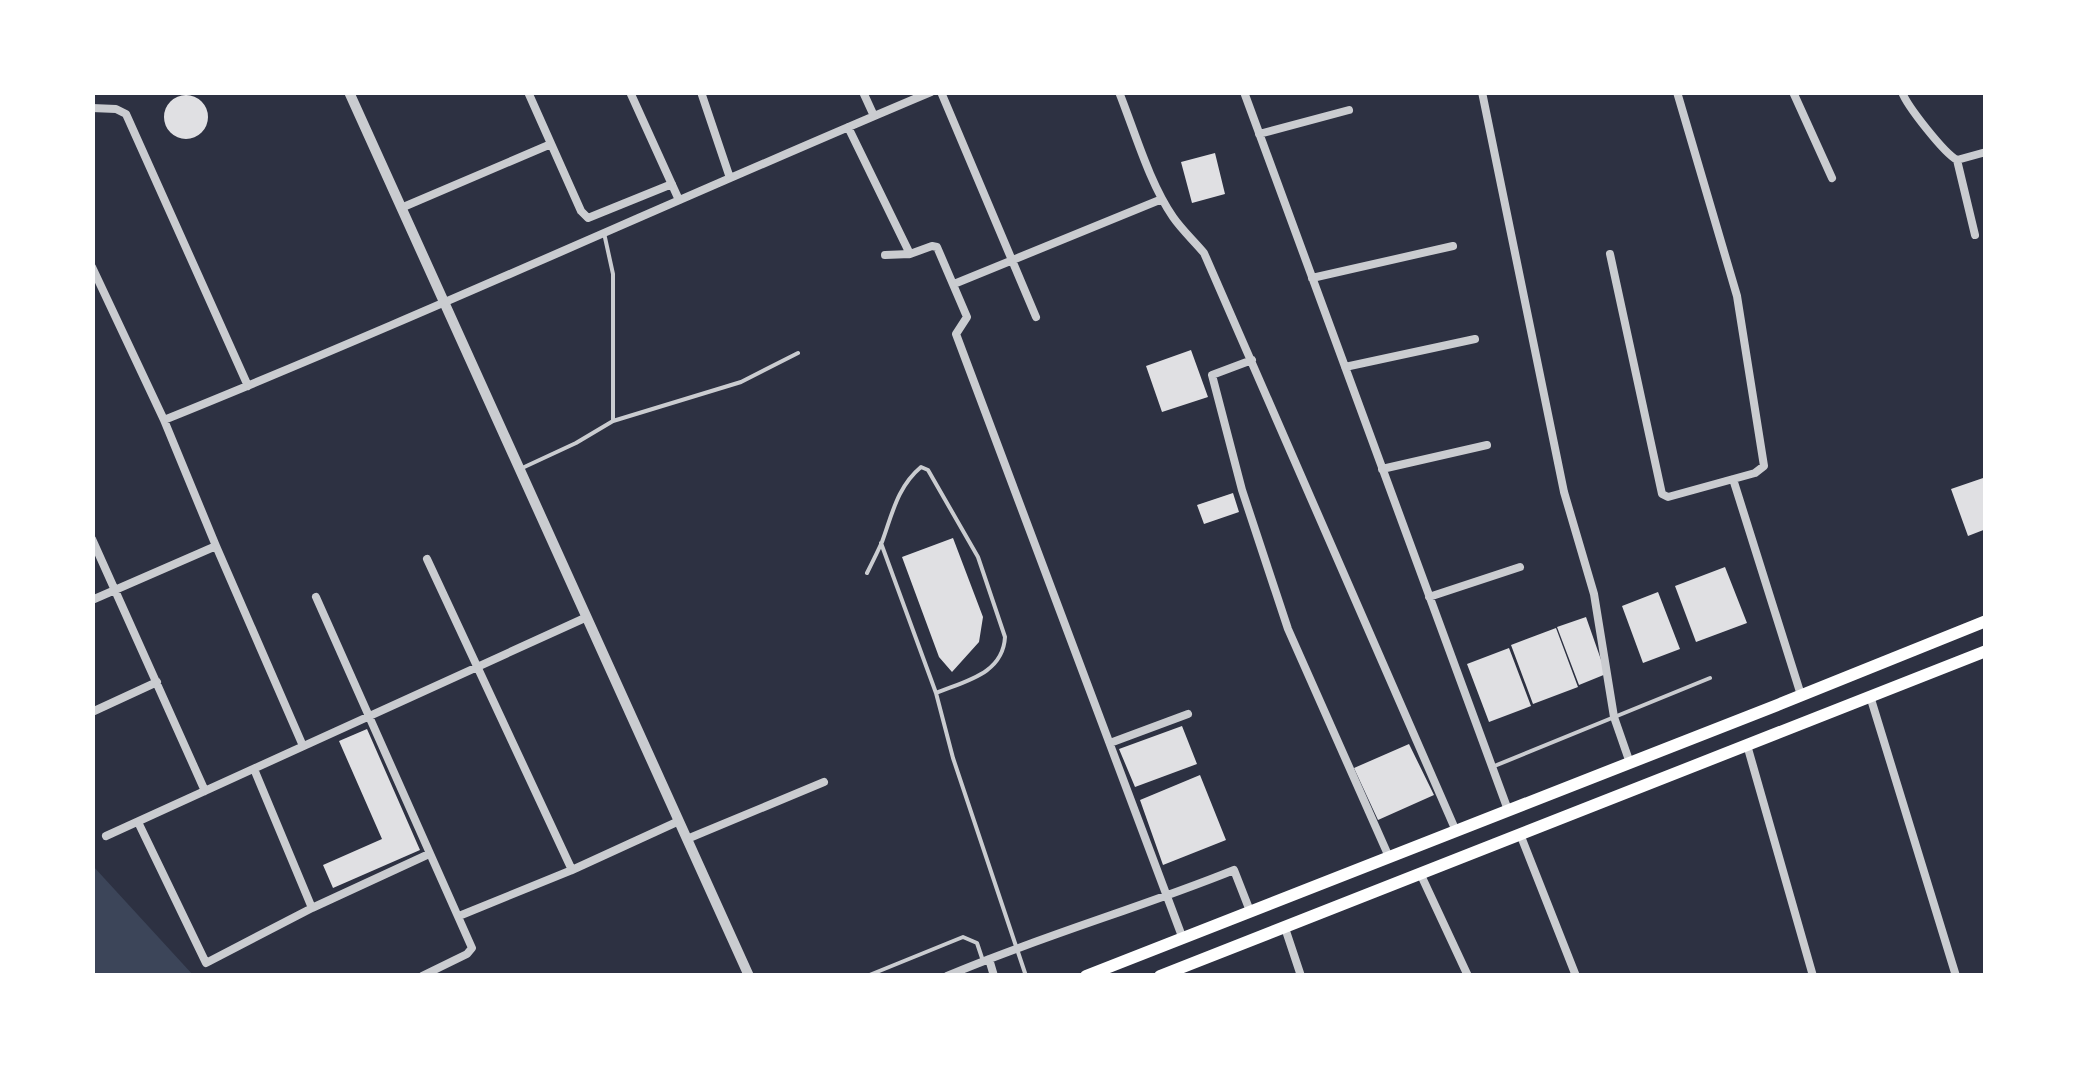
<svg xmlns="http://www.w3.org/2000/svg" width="2078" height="1068" viewBox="0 0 2078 1068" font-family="'Libre Baskerville',serif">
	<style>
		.green { fill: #3c4559 }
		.building { fill: #e0e0e3 }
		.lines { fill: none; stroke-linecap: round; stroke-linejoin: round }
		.service { stroke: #caccd0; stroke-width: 4 }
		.minor { stroke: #caccd0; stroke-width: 8 }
		.tertiary { stroke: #caccd0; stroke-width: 10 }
		.primary { stroke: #fff; stroke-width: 12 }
	</style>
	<rect width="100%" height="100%" fill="#2d3142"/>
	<path class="green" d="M92,866H93L193,975H93Z"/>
	<path class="building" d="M164 117a22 22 0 1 1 44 0a22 22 0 1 1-44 0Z
		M1215,153L1225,194L1192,203L1181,162Z
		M1191,350L1208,397L1162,412L1146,366Z
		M1986,477V529L1968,536L1951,489Z
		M1233,493L1239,512L1204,524L1197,505Z
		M953,538L983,617L979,642L952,672L939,657L902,557Z
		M1725,567L1747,623L1696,642L1675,586Z
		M1658,592L1680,649L1643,663L1622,606Z
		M1586,617L1606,674L1579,685L1557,627Z
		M1556,628L1578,687L1533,704L1511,645Z
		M1509,648L1531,706L1489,722L1467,664Z
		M1182,726L1197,764L1135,787L1119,749Z
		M367,729L420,850L333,888L323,865L382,839L339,741Z
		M1409,744L1434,795L1378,820L1354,768Z
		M1200,775L1226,840L1163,865L1140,800Z"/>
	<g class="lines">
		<path class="service" d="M613,421L741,382L798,353
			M520,469L576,443L613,421V274L604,233
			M881,543L936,693
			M867,573C872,563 877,553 882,542C892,515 897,487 921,467L928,470L978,557L1005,637C1003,674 965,681 936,693L953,758L1026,976
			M1492,767L1710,678
			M867,976L963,937L977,943L983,961"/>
		<path class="minor" d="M528,92L581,211L588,218L672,184
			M630,92L679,200
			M701,92L730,178
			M863,92L874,116
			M941,92L1036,317
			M1119,92C1135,132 1149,182 1173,217C1182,230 1194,241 1204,253L1456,831
			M1244,92L1508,810
			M1482,92L1564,492L1594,594L1614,717L1630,763
			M1793,92L1832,178
			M1902,92C1907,106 1944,153 1957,160L1986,152
			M92,108L116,109L126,114L248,386
			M848,127L910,254
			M1259,134L1349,110
			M1957,160L1975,235
			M401,208L551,144
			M1610,254L1662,494L1668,497L1755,473L1764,466L1737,296L1677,92
			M885,255L910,254L932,246L937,247L967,317L956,334L1183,939
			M92,267L164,420L216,546L303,746
			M1312,278L1453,246
			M954,284L1162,199
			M1252,360L1212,375L1242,490L1288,629L1389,857
			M1345,367L1475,339
			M164,420C422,316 674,200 931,92
			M1382,469L1487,445
			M1733,479L1801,695
			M92,539L205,791
			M427,559L572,870
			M316,597L472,948L467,954L422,976
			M1429,597L1520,567
			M92,600L216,546
			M1870,696L1956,976
			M92,712L157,682
			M1110,743L1188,714
			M1747,745L1813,976
			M254,769L312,908
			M138,822L206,963L312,908L429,854
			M1520,834L1576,976
			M106,836L587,617
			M687,839L824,782
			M1420,873L1468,976
			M459,916L572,870L679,821
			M1285,928L1301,976
			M989,959L994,976
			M947,976C1041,936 1140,908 1234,870L1250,911"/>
		<path class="tertiary" d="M349,92L749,976"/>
		<path class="primary" d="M1086,976L1780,704L1986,621
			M1160,976L1986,651"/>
	</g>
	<rect width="2078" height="1068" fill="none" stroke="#ffffff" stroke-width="190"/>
</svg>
